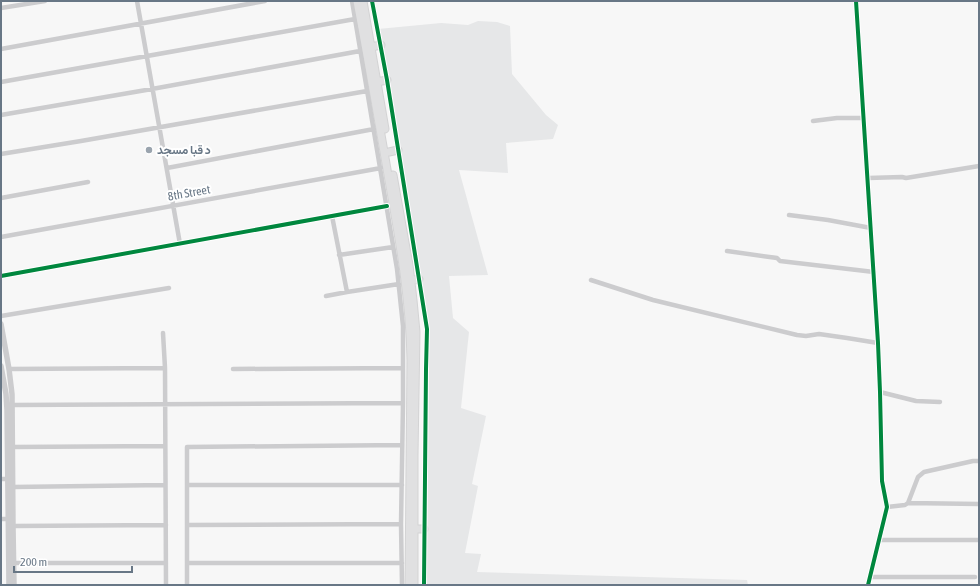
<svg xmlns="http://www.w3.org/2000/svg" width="980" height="586" viewBox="0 0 980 586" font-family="'Asap Condensed',Vazirmatn,sans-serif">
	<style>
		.built { fill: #e6e7e8 }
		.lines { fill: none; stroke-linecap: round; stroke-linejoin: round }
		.trunk-casing { stroke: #d3d3d4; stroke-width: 9 }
		.minor { stroke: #ccccce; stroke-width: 4.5 }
		.tertiary { stroke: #ccccce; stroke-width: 5.5 }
		.trunk { stroke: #e0e0e1; stroke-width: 7 }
		.cycleway-casing { stroke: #fff; stroke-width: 6 }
		.cycleway { stroke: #00873e; stroke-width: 4 }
		.poi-dot { fill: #9aa4ae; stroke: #fff; stroke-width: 1.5 }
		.labels { text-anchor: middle; stroke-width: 4; stroke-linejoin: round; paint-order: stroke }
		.poi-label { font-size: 12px; font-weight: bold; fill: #687786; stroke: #fff; text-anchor: start }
		.street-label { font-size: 12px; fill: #687786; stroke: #fff }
	</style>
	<rect width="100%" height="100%" fill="#f7f7f7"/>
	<path class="built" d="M478,21L497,22L510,26L512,74L546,115L558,125L553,139L506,143L508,173L459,170L488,275L449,276L453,318L469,332L461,408L486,416L472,484L478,486L465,553L481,554L477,572L747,580L748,585H424L427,329L378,29L441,23L468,25Z"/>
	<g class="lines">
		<defs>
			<path id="trunk" d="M357,1C368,59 378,117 388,175C399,237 410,297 411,360L409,585
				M363,1L385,129
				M371,47L381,45
				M377,82L387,80
				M389,152L398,150
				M393,175L409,265L413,300L416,332L414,455V585
				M411,281L419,279
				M414,529H424"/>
		</defs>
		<use href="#trunk" class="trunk-casing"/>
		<path class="minor" d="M137,1L180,244
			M352,1L397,269L403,326V403L401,524L402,585
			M372,1L387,80L427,329L426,369L424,585
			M856,1L878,343L880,392L882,481L887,507L868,585
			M1,8L45,1
			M1,49L265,1
			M1,82L355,19
			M1,115L152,89L360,51
			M813,121L837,118H864
			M1,154L81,141L367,91
			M167,168L374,129
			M868,178L902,177L906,178L979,166
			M1,198L88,182
			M789,215L828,220L871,228
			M332,216L347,292
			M1,237L381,168
			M727,251L777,258L780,261L874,272
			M339,255L393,247
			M1,276L387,206
			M591,280L653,300L797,335L806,336L819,334L847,338L878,343
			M326,296L347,292L399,284
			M1,316L169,288
			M163,333L165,368L166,585
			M9,369L165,368
			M233,369L403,368
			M880,392L916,401L940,402
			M13,405L403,403
			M13,447L165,446
			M1,479H7
			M187,485H402
			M13,487L165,485
			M908,503L979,504
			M887,507L905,505L908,503L918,477L924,472L973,461H979
			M1,519H7
			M187,525L401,524
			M13,526L166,525
			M880,540H979
			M14,563H166
			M187,563H402
			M871,577H975
			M187,585V447L402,445"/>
		<path class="tertiary" d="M1,324L9,369L12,394L13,526L14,585
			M1,366L6,394L7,410L9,585"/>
		<use href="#trunk" class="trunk"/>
		<defs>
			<path id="cycleway" d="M372,1L387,80L427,329L426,369L424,585
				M856,1L878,343L880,392L882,481L887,507L868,585
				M1,276L387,206"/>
		</defs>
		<use href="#cycleway" class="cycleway-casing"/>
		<use href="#cycleway" class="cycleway"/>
	</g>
	<circle class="poi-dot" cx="149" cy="150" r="4"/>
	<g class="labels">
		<g class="poi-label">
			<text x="157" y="154">د قبا مسجد</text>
		</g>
		<g class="street-label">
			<text transform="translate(189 193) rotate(-10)" y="4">8th Street</text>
		</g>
	</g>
	<rect width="980" height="586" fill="none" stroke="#687786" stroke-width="4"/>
	<path d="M14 566v6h118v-6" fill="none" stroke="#687786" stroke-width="2"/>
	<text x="20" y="566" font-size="12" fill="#687786" stroke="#ffffff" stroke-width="3" paint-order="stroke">200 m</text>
</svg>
